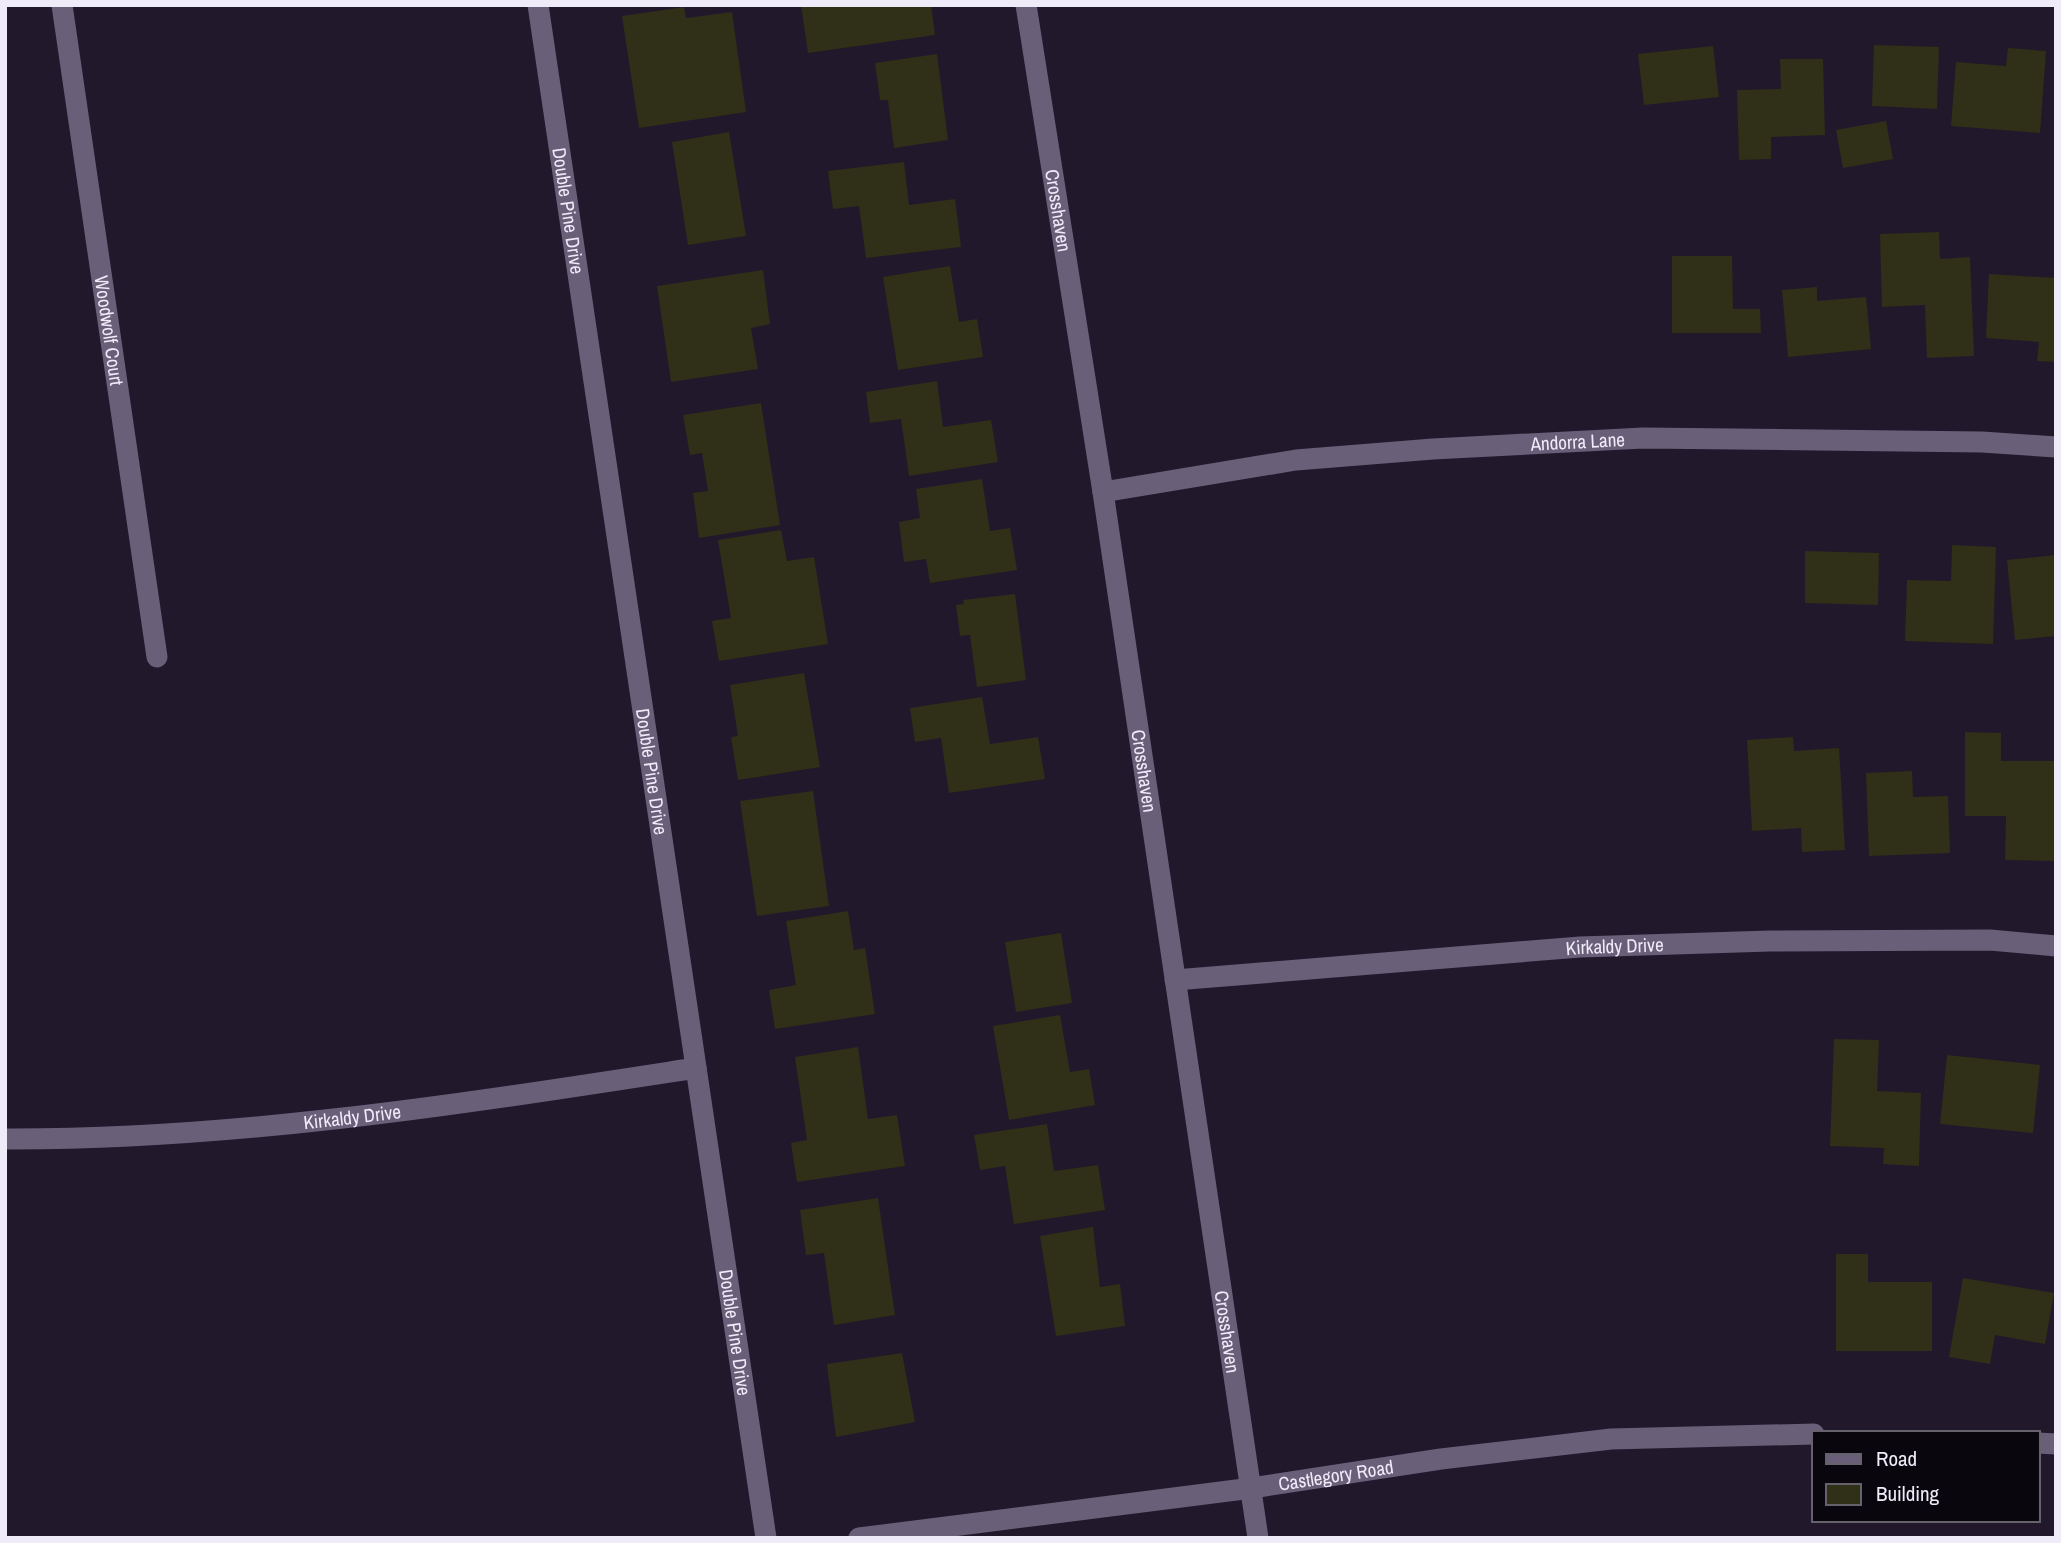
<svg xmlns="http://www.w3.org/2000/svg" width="2061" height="1543" viewBox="0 0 2061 1543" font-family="'Archivo Narrow',sans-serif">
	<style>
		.building { fill: #302f17 }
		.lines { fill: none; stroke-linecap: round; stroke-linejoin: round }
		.street { stroke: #695f78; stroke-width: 21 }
		.labels { text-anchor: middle; stroke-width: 6; stroke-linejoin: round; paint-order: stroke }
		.street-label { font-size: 19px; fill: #f0ebf9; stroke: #09060e }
	</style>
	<rect width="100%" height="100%" fill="#21182c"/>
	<path class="building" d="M801,5H931L935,35L808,53Z
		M684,7L686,18L732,12L746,112L639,128L622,16Z
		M1874,45L1939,47L1937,109L1872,106Z
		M1713,46L1719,97L1644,105L1638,54Z
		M2008,48L2046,51L2040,133L1951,126L1956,62L2006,66Z
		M937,54L948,140L894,148L888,100H880L875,63Z
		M1780,59H1823L1825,135L1771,137V159L1739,160L1737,90L1781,89Z
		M1886,121L1893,159L1843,168L1836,130Z
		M729,132L746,236L688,245L672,142Z
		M904,162L909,205L955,199L961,247L866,258L859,206L833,209L828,171Z
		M1939,232L1940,259L1970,257L1974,356L1927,358L1925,305L1882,307L1880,234Z
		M1672,256H1732L1733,309H1760L1761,333H1672Z
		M950,266L959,322L977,319L983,357L898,370L883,277Z
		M763,270L770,324L751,328L758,369L671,382L657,286Z
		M1989,274L2056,278V362L2037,361L2039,342L1986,338Z
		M1817,287V301L1866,297L1871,349L1788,357L1782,290Z
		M937,381L943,427L991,420L998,462L909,476L901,419L870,423L866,392Z
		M761,403L780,525L699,538L693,493L708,491L702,453L690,455L683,415Z
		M982,479L990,531L1010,528L1017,570L930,583L926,559L904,562L899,522L920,518L916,489Z
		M781,530L787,561L814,557L828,644L719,661L712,621L731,618L718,540Z
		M1952,545L1996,547L1993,644L1905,641L1907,580L1951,581Z
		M1805,551L1879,553L1878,605L1805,603Z
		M2056,555V636L2015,640L2007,560Z
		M1015,594L1026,680L977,687L970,635L960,636L956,605L964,604L963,600Z
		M804,673L820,767L738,780L731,737L738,736L730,685Z
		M982,697L990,744L1038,737L1045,779L949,793L941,738L915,742L910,708Z
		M1965,732L2001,733V761H2054V861L2005,860L2006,816H1965Z
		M1793,737L1794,751L1839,748L1845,850L1802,852L1801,828L1752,831L1747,740Z
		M1912,771L1913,797L1948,796L1950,853L1869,856L1866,773Z
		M813,791L829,906L757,916L740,801Z
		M848,911L854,950L865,948L875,1014L775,1029L769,990L796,985L786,921Z
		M1061,933L1072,1003L1016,1012L1005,942Z
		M1060,1015L1070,1072L1089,1069L1095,1105L1009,1120L993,1026Z
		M1834,1039L1879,1040L1877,1091L1921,1093L1919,1166L1883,1164L1884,1148L1830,1146Z
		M858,1047L868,1119L897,1115L905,1166L797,1182L791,1143L807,1140L795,1057Z
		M1947,1055L2040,1065L2033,1133L1940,1124Z
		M1047,1124L1054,1171L1098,1165L1105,1210L1014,1224L1005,1166L980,1170L974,1135Z
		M878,1198L895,1315L834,1325L824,1253L806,1255L800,1210Z
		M1093,1227L1100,1287L1120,1284L1125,1326L1056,1336L1040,1236Z
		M1836,1254H1868V1282H1932V1351H1836Z
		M1963,1278L2054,1293L2045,1344L1995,1335L1990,1364L1949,1357Z
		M902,1353L915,1422L836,1437L827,1364Z"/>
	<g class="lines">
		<g class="street">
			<path id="s1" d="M62,5L157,657"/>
			<path id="s2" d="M538,5L766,1538"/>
			<path id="s3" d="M1026,5L1103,492L1258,1538"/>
			<path id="s4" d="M1103,492L1296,460L1433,449L1643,438L1982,442L2056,447"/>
			<path id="s5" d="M1175,980L1580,947L1770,941L1990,940L2056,946"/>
			<path id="s6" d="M5,1139C237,1140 468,1103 696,1068"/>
			<path d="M2038,1443L2056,1444"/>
			<path id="s7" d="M859,1538L1252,1488L1441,1459L1611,1439L1814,1434"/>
		</g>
	</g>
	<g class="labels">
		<g class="street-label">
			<text dy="7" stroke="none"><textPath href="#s2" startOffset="208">Double Pine Drive</textPath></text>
			<text dy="7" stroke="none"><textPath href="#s3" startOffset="208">Crosshaven</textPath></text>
			<text dy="7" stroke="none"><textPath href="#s1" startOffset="329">Woodwolf Court</textPath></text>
			<text dy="7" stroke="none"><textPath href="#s4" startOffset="478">Andorra Lane</textPath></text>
			<text dy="7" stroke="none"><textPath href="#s2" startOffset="775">Double Pine Drive</textPath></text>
			<text dy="7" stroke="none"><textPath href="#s3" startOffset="775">Crosshaven</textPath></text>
			<text dy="7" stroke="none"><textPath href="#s5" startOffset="441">Kirkaldy Drive</textPath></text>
			<text dy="7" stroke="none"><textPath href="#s6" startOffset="348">Kirkaldy Drive</textPath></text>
			<text dy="7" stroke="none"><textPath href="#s2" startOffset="1342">Double Pine Drive</textPath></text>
			<text dy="7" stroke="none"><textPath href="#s3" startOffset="1342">Crosshaven</textPath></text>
			<text dy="7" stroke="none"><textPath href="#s7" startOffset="481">Castlegory Road</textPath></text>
		</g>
	</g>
	<rect width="2061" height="1543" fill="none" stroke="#f0ebf9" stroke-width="14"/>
	<rect x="1812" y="1431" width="228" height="91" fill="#09060e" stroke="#65626c" stroke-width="2"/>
	<rect x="1826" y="1454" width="35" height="10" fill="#695f78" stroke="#65626c" stroke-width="2"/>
	<text x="1876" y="1466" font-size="21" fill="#f0ebf9">Road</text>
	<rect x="1826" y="1484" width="35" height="21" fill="#302f17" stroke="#65626c" stroke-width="2"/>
	<text x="1876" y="1501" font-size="21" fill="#f0ebf9">Building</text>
</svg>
